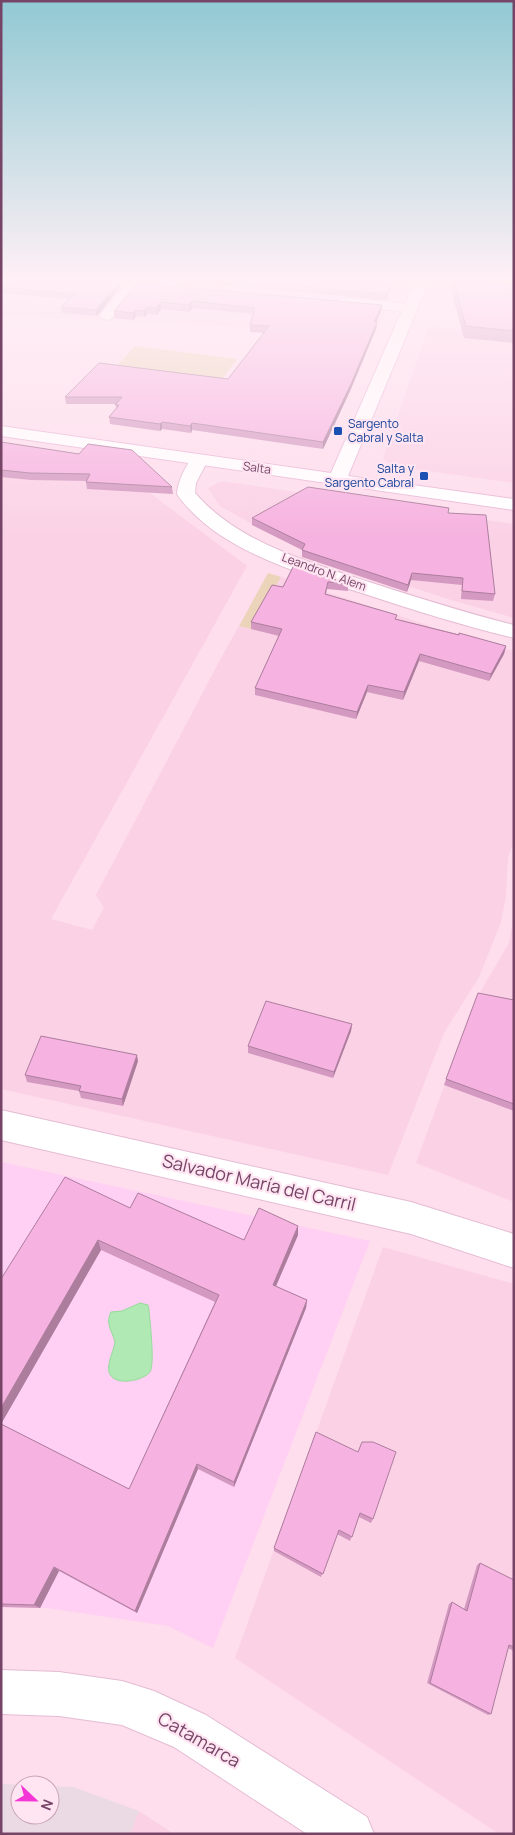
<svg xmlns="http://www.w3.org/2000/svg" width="515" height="1835" viewBox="0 0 515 1835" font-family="Manrope,sans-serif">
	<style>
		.residential { fill: #fbd1e6 }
		.commercial { fill: #ffd0f4 }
		.industrial { fill: #ebdae4 }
		.green { fill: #ecd4bb }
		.water { fill: #b0e9b4; stroke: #96db9b }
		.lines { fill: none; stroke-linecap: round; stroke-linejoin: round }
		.minor-casing { stroke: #e4bcd4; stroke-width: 2 }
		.secondary-casing { stroke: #eab8d6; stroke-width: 2 }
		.minor { fill: #fff; fill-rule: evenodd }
		.secondary { fill: #fff; fill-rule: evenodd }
		.wall { fill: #d499c1 }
		.shaded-wall { fill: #ac7d9d }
		.building { fill: #f6b2e0; stroke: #ac7d9d }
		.transit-dot { fill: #1a4fb4; stroke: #ffe5f1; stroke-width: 2 }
		.labels { text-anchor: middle; stroke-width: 4.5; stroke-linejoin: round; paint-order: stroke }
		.far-transit-label { font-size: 12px; fill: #164399; stroke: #ffe5f1; text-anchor: start }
		.far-street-label { font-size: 12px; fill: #754467; stroke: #ffe5f1 }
		.near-street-label { font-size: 18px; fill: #754467; stroke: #ffe5f1 }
	</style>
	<rect width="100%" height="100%" fill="#feddec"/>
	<path class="residential" d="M1,281H399L376,333L1,316Z
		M429,326L514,335V483L392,466L383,458Z
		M1,449L156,478L150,493L247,566L51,919L92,930L104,908L96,895L220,660L239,626L251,629L281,577L430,626V629L514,651V841L508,857L506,896L501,922L479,977L444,1033L388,1175L1,1089Z
		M222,481L514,524V618L448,599L331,561L266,532L220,506L208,488Z
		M514,913V1202L416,1163L476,999L509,943Z
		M383,1247L514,1284V1834H499L235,1658Z
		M139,1811L174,1834H130Z"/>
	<path class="commercial" d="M1,1162L370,1241L213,1648L168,1626L47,1608L1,1607Z"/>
	<path class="industrial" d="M1,1784L26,1785H20V1815H50V1786L73,1787L139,1811L130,1834H1Z"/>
	<path class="green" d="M135,346L237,359L221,381L116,367Z
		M268,573L281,577L251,629L239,626Z"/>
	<path class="water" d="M140,1303L148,1305L149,1310C150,1322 155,1364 150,1372C143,1381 113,1387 109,1372C107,1362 114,1351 115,1342C112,1330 105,1324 111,1312L122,1311Z"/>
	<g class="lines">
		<defs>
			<path id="minor" d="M108,281C121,280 175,277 182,286L175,290L137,287L111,319L106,320L99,316L124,286L110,284Z
				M345,298L411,304L418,308L411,312L340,305L338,302L340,299Z
				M199,455L205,456L208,460L196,483L195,493C238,543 311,563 372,583C419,598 466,613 514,625V638C465,626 416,611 368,595C305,575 216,551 177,494C178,480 185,468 193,456Z
				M1,1110L411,1202L514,1234V1268L411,1234L1,1140Z
				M1,1670L59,1672L122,1681L154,1691L206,1715L367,1817L374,1834H307L174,1747L122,1725L59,1716L1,1714Z"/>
			<path id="secondary" d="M415,281H429L348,476L514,499V510L1,436V426L331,473Z"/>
		</defs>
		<use href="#minor" class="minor-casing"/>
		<use href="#secondary" class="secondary-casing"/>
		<use href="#minor" class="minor"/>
		<use href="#secondary" class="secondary"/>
	</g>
	<path class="wall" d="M1,281L120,287L97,316L62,313L61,307L68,299L1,293Z
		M175,281H390L391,288L386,300Z
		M452,281H468L514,286V343L464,338L451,290Z
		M137,283L382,305L381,311L376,322H377L376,329L350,391L323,449L192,430L191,433L162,429L160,431L110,424L109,417L116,409V404H66L65,397L228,379L264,333L250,332V325L253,314L192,308L190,312L161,309L157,315L147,314L145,317L136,316L133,320L114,318V311Z
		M1,442L79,454L172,487L173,494L87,489L86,482L87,481L31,480L1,477Z
		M448,513L495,594L493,601L461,599L462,585L411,580L407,592L302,557V550L252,525V518Z
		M294,565L348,583V591L327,589L326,594L396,619L506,646L504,654L489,681L419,661L403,700L367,692L356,719L255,695V688L279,636L251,629V622L283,587Z
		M514,1000V1111L444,1085L446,1079Z
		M352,1024L351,1031L333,1078L248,1053V1046Z
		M138,1061L123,1106L81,1098L79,1091L27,1082L25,1075Z
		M130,1208L244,1240L298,1226V1235L276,1286L307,1300L306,1308L234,1487L198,1469L137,1613L59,1571L40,1608L1,1607V1424L129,1489L215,1302L101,1250L1,1424V1279Z
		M316,1432L373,1519L371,1523L359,1517L350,1541L337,1534L321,1577L274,1551V1548Z
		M480,1563L514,1580V1651L508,1648L491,1714L488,1715L427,1683L449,1604L452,1602L464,1609L477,1565Z"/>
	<path class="shaded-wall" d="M120,281V287L97,316L96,310Z
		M392,282L391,288L386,300V294Z
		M192,301V308L190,312L189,305Z
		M161,302V309L157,315L156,308Z
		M382,305L381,311L373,329L374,322Z
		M147,307V314L145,317L144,311Z
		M135,310L136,316L133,320V313Z
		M377,322L376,329L350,391L323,449V442Z
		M162,422V429L160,431V424Z
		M192,423V430L191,433L190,426Z
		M412,573L411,580L407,592L408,585Z
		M506,646L504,654L489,681L491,674Z
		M420,654L419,661L403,700L404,692Z
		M368,685L367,692L356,719L357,712Z
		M352,1024L351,1031L333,1078L334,1072Z
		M137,1055L138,1061L123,1106L122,1099Z
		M298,1226V1235L273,1293V1285Z
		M98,1240L101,1250L1,1424V1408Z
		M307,1300L306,1308L234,1487V1482Z
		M197,1464L198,1469L137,1613L135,1611Z
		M54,1567L59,1571L40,1608L34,1605Z"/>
	<path class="building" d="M1,281H120L96,310L61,307L74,294L1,287Z
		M241,281H389L388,282H392L386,294Z
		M453,281H468L514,286V331L466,326Z
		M137,283L382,305L374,322H377L351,384L323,442L192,423L190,426L162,422L160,424L109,417L119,405H115L122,397H65L99,363L228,379L269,326L250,325L255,308L192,301L189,305L161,302L156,308L147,307L144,311L135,310L133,313L114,311Z
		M1,442L79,454L88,444L132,450L172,487L86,482L90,474L30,473L1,470Z
		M308,487L449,508L448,513L486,515L495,594L462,591L463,578L412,573L408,585L302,550L305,544L252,518Z
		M294,565L348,583L328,582L325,594L397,615L395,619L459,635V633L506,646L491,674L420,654L404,692L368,685L357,712L255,688L282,629L251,622L272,585L283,587Z
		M478,993L514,1000V1104L446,1079Z
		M266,1001L352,1024L334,1072L248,1046Z
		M41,1036L137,1055L122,1099L79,1091L81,1086L25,1075Z
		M65,1177L130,1208L138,1193L244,1240L259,1208L298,1226L273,1285L307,1300L234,1482L197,1464L135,1611L54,1567L34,1605L1,1604V1424L129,1489L219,1295L98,1240L1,1408V1279Z
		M316,1432L358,1452L362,1442H373L396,1452L373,1519L360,1513L352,1537L339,1530L323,1574L274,1548Z
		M480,1563L514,1580V1647L509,1645L491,1714L430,1683L452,1602L467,1611Z"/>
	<linearGradient id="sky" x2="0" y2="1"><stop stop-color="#91c9d3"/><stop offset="0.52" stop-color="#fff0f6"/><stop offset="1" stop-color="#fff0f6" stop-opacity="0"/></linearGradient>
	<rect width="515" height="538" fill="url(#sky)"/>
	<g class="transit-dot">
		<rect x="333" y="426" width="10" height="10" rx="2.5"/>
		<rect x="419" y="471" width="10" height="10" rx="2.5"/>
	</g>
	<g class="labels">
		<g class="far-transit-label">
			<text x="348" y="428">Sargento<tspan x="348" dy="14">Cabral y Salta</tspan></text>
			<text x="414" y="473" text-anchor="end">Salta y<tspan x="414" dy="14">Sargento Cabral</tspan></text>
		</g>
		<g class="far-street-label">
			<text transform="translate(257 468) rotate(8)" y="4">Salta</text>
			<text transform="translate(324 572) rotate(20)" y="4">Leandro N. Alem</text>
		</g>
		<g class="near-street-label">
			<text transform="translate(259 1183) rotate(13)" y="6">Salvador María del Carril</text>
			<text transform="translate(199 1740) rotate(30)" y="6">Catamarca</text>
		</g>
	</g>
	<rect width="515" height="1835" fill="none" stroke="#754467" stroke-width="5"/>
	<g transform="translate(35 1800) rotate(112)"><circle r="24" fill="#ffe5f1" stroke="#c8a5ba"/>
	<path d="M0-4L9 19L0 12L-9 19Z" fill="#f436d7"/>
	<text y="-8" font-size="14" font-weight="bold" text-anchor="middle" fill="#754467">N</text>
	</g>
</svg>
